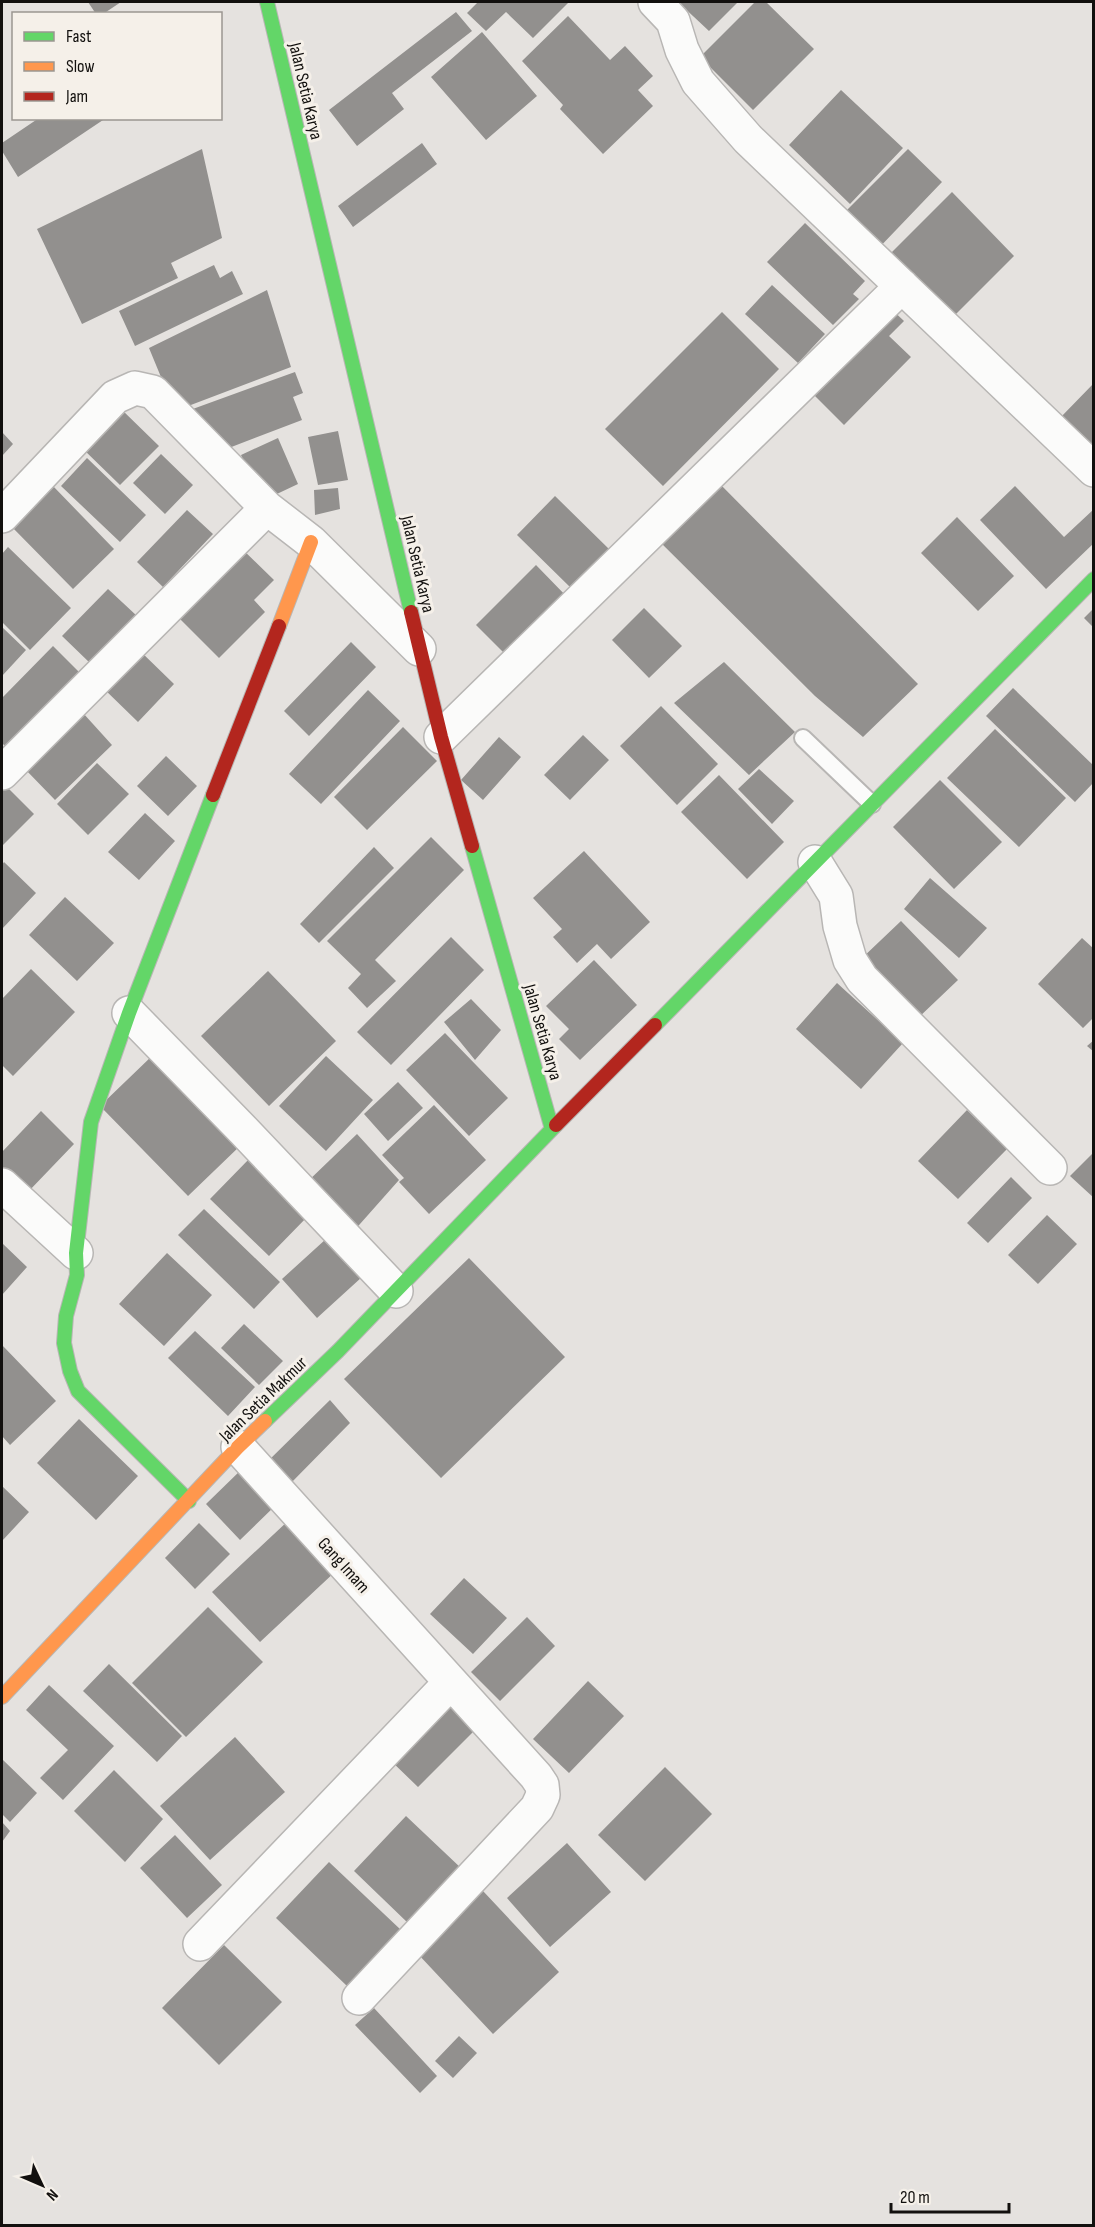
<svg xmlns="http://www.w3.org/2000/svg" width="1095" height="2227" viewBox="0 0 1095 2227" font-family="'Sofia Sans Condensed',sans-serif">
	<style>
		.building { fill: #92908e }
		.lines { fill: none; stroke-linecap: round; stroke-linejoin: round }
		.lane-casing { stroke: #b8b6b4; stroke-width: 20 }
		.street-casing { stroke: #b8b6b4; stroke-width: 36 }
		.fast-casing { stroke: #b8b6b4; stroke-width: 16 }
		.slow-casing { stroke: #b8b6b4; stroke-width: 16 }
		.jam-casing { stroke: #b8b6b4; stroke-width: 16 }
		.lane { stroke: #fbfbfa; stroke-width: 16 }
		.street { stroke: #fbfbfa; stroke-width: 33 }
		.fast { stroke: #63d668; stroke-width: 14 }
		.slow { stroke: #ff974d; stroke-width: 14 }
		.jam { stroke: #b3261e; stroke-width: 14 }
		.labels { text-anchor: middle; stroke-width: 6; stroke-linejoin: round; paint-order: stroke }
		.street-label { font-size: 18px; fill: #12100e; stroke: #f5f0e9 }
	</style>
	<rect width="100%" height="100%" fill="#e5e2df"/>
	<path class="building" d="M88,2H121L103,14H96Z
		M478,2H569L533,38L506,12L486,31L467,13Z
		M678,2H738L709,31Z
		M755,2H766L814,49L753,110L700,57Z
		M456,12L472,31L392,93L404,109L357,146L329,110Z
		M568,16L610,60L625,46L653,76L638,90L653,106L603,154L560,109L563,105L522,61Z
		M482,32L537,96L486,140L431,77Z
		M841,90L903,148L850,204L789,145Z
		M39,118H106L18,177L2,151V143Z
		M422,143L437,164L353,227L338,206Z
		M202,149L222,238L171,263L178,278L82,324L37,229Z
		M908,149L942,182L874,253L838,219Z
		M952,192L1014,256L954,316L891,253Z
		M805,223L865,281L853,294L859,299L833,325L767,262Z
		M214,265L220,278L232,271L243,294L135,346L119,311Z
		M772,285L825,334L798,363L745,314Z
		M267,290L291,367L175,411L149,348Z
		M887,305L904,321L889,336L911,357L844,425L806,387Z
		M722,312L779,369L663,486L605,429Z
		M295,372L303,393L293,397L302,420L221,451L190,410Z
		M1094,383V451L1060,418Z
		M120,408L159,446L120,485L82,448Z
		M338,431L348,480L318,485L308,437Z
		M2,432L13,444L2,456Z
		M278,438L298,484L262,501L241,455Z
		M161,454L193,485L165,514L133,483Z
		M87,458L146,515L120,542L61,486Z
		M716,480L918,684L863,737L815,696L657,539Z
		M52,485L114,549L73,589L10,525Z
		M1015,486L1064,537L1094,509V543L1046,589L980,520Z
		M338,488L340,509L315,515L314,490Z
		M555,496L610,550L572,589L517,535Z
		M187,510L213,534L163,587L137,562Z
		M957,517L1014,576L978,611L921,553Z
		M237,544L274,580L254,600L265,612L219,658L171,610Z
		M8,547L71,608L30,650L2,622V554Z
		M536,565L570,600L511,660L476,625Z
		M108,589L137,616L91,664L62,636Z
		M644,608L682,646L649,678L612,640Z
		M1094,608V628L1084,618Z
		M2,627L26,650L2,676Z
		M351,642L376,667L309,736L284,711Z
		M53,646L82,675L9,750L2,743V698Z
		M137,648L174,684L138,722L101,686Z
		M724,662L795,732L749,775L674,703Z
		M1013,688L1094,766V782L1075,802L986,716Z
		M368,690L400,721L321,804L289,774Z
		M661,706L718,764L677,805L620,746Z
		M83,713L112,745L55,800L25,769Z
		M403,727L437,761L367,830L334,797Z
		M995,729L1066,798L1019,847L947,778Z
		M583,735L609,760L570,800L544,775Z
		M499,737L521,757L483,800L461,780Z
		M166,756L197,786L168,816L137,786Z
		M97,763L129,794L88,835L57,804Z
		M759,769L794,801L772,824L738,789Z
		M719,775L784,842L747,879L681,812Z
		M940,780L1002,842L954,889L893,827Z
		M5,785L34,814L3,845L2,844V788Z
		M145,813L175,841L139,880L108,852Z
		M431,837L464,870L375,960L396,981L367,1008L348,988L361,974L327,941Z
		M374,847L394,868L319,943L300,924Z
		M584,851L650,922L611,959L597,944L577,963L553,937L562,929L533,898Z
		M4,862L36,893L2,929V865Z
		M930,878L987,928L959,958L904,909Z
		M65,897L114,943L77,981L29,935Z
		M901,921L958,980L917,1019L860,960Z
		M451,937L484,970L391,1065L357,1032Z
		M1082,938L1094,949V1017L1083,1028L1038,984Z
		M594,960L637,1005L580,1060L559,1039L569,1029L546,1006Z
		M31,969L75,1012L13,1076L2,1065V999Z
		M268,971L336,1041L269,1106L201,1036Z
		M837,983L903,1043L861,1089L796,1029Z
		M471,999L501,1030L475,1060L444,1022Z
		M445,1033L508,1098L469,1136L406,1070Z
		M1094,1040V1052L1087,1046Z
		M153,1055L241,1145L188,1196L100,1106Z
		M326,1056L373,1100L326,1151L279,1106Z
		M398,1082L423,1108L388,1141L364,1114Z
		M434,1105L486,1160L429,1214L399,1182L404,1178L382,1155Z
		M967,1110L1007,1149L958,1199L918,1161Z
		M41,1111L74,1144L27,1193L2,1167V1152Z
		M357,1134L399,1180L352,1233L305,1184Z
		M1094,1152V1198L1070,1176Z
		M250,1158L309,1215L269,1256L210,1199Z
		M1011,1177L1032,1198L988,1243L967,1223Z
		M204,1209L280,1282L254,1309L178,1235Z
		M1047,1215L1077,1244L1038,1284L1008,1255Z
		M326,1239L362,1277L317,1318L282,1279Z
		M2,1243L27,1267L2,1295Z
		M167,1253L212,1295L164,1346L119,1304Z
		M469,1258L565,1357L441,1478L344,1379Z
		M244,1324L283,1361L259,1385L221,1348Z
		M195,1331L255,1387L228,1416L168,1358Z
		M2,1345L56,1401L10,1445L2,1436Z
		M330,1400L350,1423L289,1485L266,1463Z
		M79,1419L138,1476L96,1520L37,1463Z
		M243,1468L277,1504L240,1540L206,1504Z
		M2,1486L29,1512L2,1541Z
		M289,1520L337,1570L260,1642L212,1592Z
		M199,1523L230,1554L195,1589L165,1558Z
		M464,1578L507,1618L473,1654L430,1614Z
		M208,1607L263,1662L186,1737L132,1683Z
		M527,1617L555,1646L500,1701L471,1672Z
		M109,1664L182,1736L157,1762L83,1691Z
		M588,1681L624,1716L569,1773L533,1739Z
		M49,1685L114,1746L63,1800L40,1778L68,1750L26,1710Z
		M445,1700L475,1730L418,1787L388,1758Z
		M235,1737L285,1792L210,1860L160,1806Z
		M2,1759L37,1793L10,1822L2,1814Z
		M665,1767L712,1814L645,1881L598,1835Z
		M114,1770L163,1819L125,1862L74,1811Z
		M406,1816L462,1869L409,1924L354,1871Z
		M2,1822L10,1831L2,1842Z
		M175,1835L222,1885L187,1918L140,1868Z
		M567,1843L611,1892L550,1947L507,1898Z
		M329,1862L401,1930L347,1986L276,1918Z
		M483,1891L559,1972L493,2034L417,1953Z
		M224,1945L282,2002L219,2065L162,2008Z
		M374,2008L437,2076L420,2093L355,2025Z
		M459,2036L477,2053L453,2078L435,2061Z"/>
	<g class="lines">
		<defs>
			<path id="lane" d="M803,738L872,804"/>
			<path id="street" d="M655,2L673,21L682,50L698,82L748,139L1094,470
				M2,516L115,397L135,388L153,392L267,508L311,542L419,649
				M441,737L902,286
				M2,773L267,508
				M815,862L836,896L840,926L850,960L862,979L1050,1168
				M129,1013L244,1131L396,1291
				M2,1185L76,1253
				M238,1447L536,1776L542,1785L543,1795L537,1808L359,1998
				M200,1944L450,1683"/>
			<path id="fast" d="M267,2L411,612
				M472,846L552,1129
				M655,1025L1094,579
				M265,1421L338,1351L556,1125
				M189,1501L78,1391L70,1371L64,1343L66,1316L77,1275L76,1253L91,1122L129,1013L213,795"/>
			<path id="slow" d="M279,626L311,542
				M2,1697L238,1447L265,1421"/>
			<path id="jam" d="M411,612L441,737L472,846
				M213,795L279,626
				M556,1125L655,1025"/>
		</defs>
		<use href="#lane" class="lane-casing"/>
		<use href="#street" class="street-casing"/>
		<use href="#fast" class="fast-casing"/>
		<use href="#slow" class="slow-casing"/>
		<use href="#jam" class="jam-casing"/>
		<use href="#lane" class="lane"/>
		<use href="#street" class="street"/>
		<use href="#fast" class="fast"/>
		<use href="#slow" class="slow"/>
		<use href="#jam" class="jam"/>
	</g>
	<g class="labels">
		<g class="street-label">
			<text transform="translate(306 91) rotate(77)" y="6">Jalan Setia Karya</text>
			<text transform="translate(418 564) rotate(77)" y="6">Jalan Setia Karya</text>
			<text transform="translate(543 1032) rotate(74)" y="6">Jalan Setia Karya</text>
			<text transform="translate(263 1399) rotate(-44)" y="6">Jalan Setia Makmur</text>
			<text transform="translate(344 1565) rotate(48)" y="6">Gang Imam</text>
		</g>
	</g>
	<rect width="1095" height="2227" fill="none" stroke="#12100e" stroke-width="6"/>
	<rect x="12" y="12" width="210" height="108" fill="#f5f0e9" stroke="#9a9691" stroke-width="1.5"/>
	<rect x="24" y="32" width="30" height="9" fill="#63d668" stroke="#9a9691" stroke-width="1.5"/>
	<text x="66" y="42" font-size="18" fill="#12100e">Fast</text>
	<rect x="24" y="62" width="30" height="9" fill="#ff974d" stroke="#9a9691" stroke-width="1.5"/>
	<text x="66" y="72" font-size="18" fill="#12100e">Slow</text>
	<rect x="24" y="92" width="30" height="9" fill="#b3261e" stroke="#9a9691" stroke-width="1.5"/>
	<text x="66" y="102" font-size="18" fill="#12100e">Jam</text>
	<g transform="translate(42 2185) rotate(134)" stroke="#f5f0e9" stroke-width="4.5" paint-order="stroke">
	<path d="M0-4.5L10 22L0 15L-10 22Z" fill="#12100e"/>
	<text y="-9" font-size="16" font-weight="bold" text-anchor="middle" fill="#12100e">N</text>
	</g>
	<path d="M891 2203v9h118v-9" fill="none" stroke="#12100e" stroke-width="3"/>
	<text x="900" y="2203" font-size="18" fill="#12100e" stroke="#f5f0e9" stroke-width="4.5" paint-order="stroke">20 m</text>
</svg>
